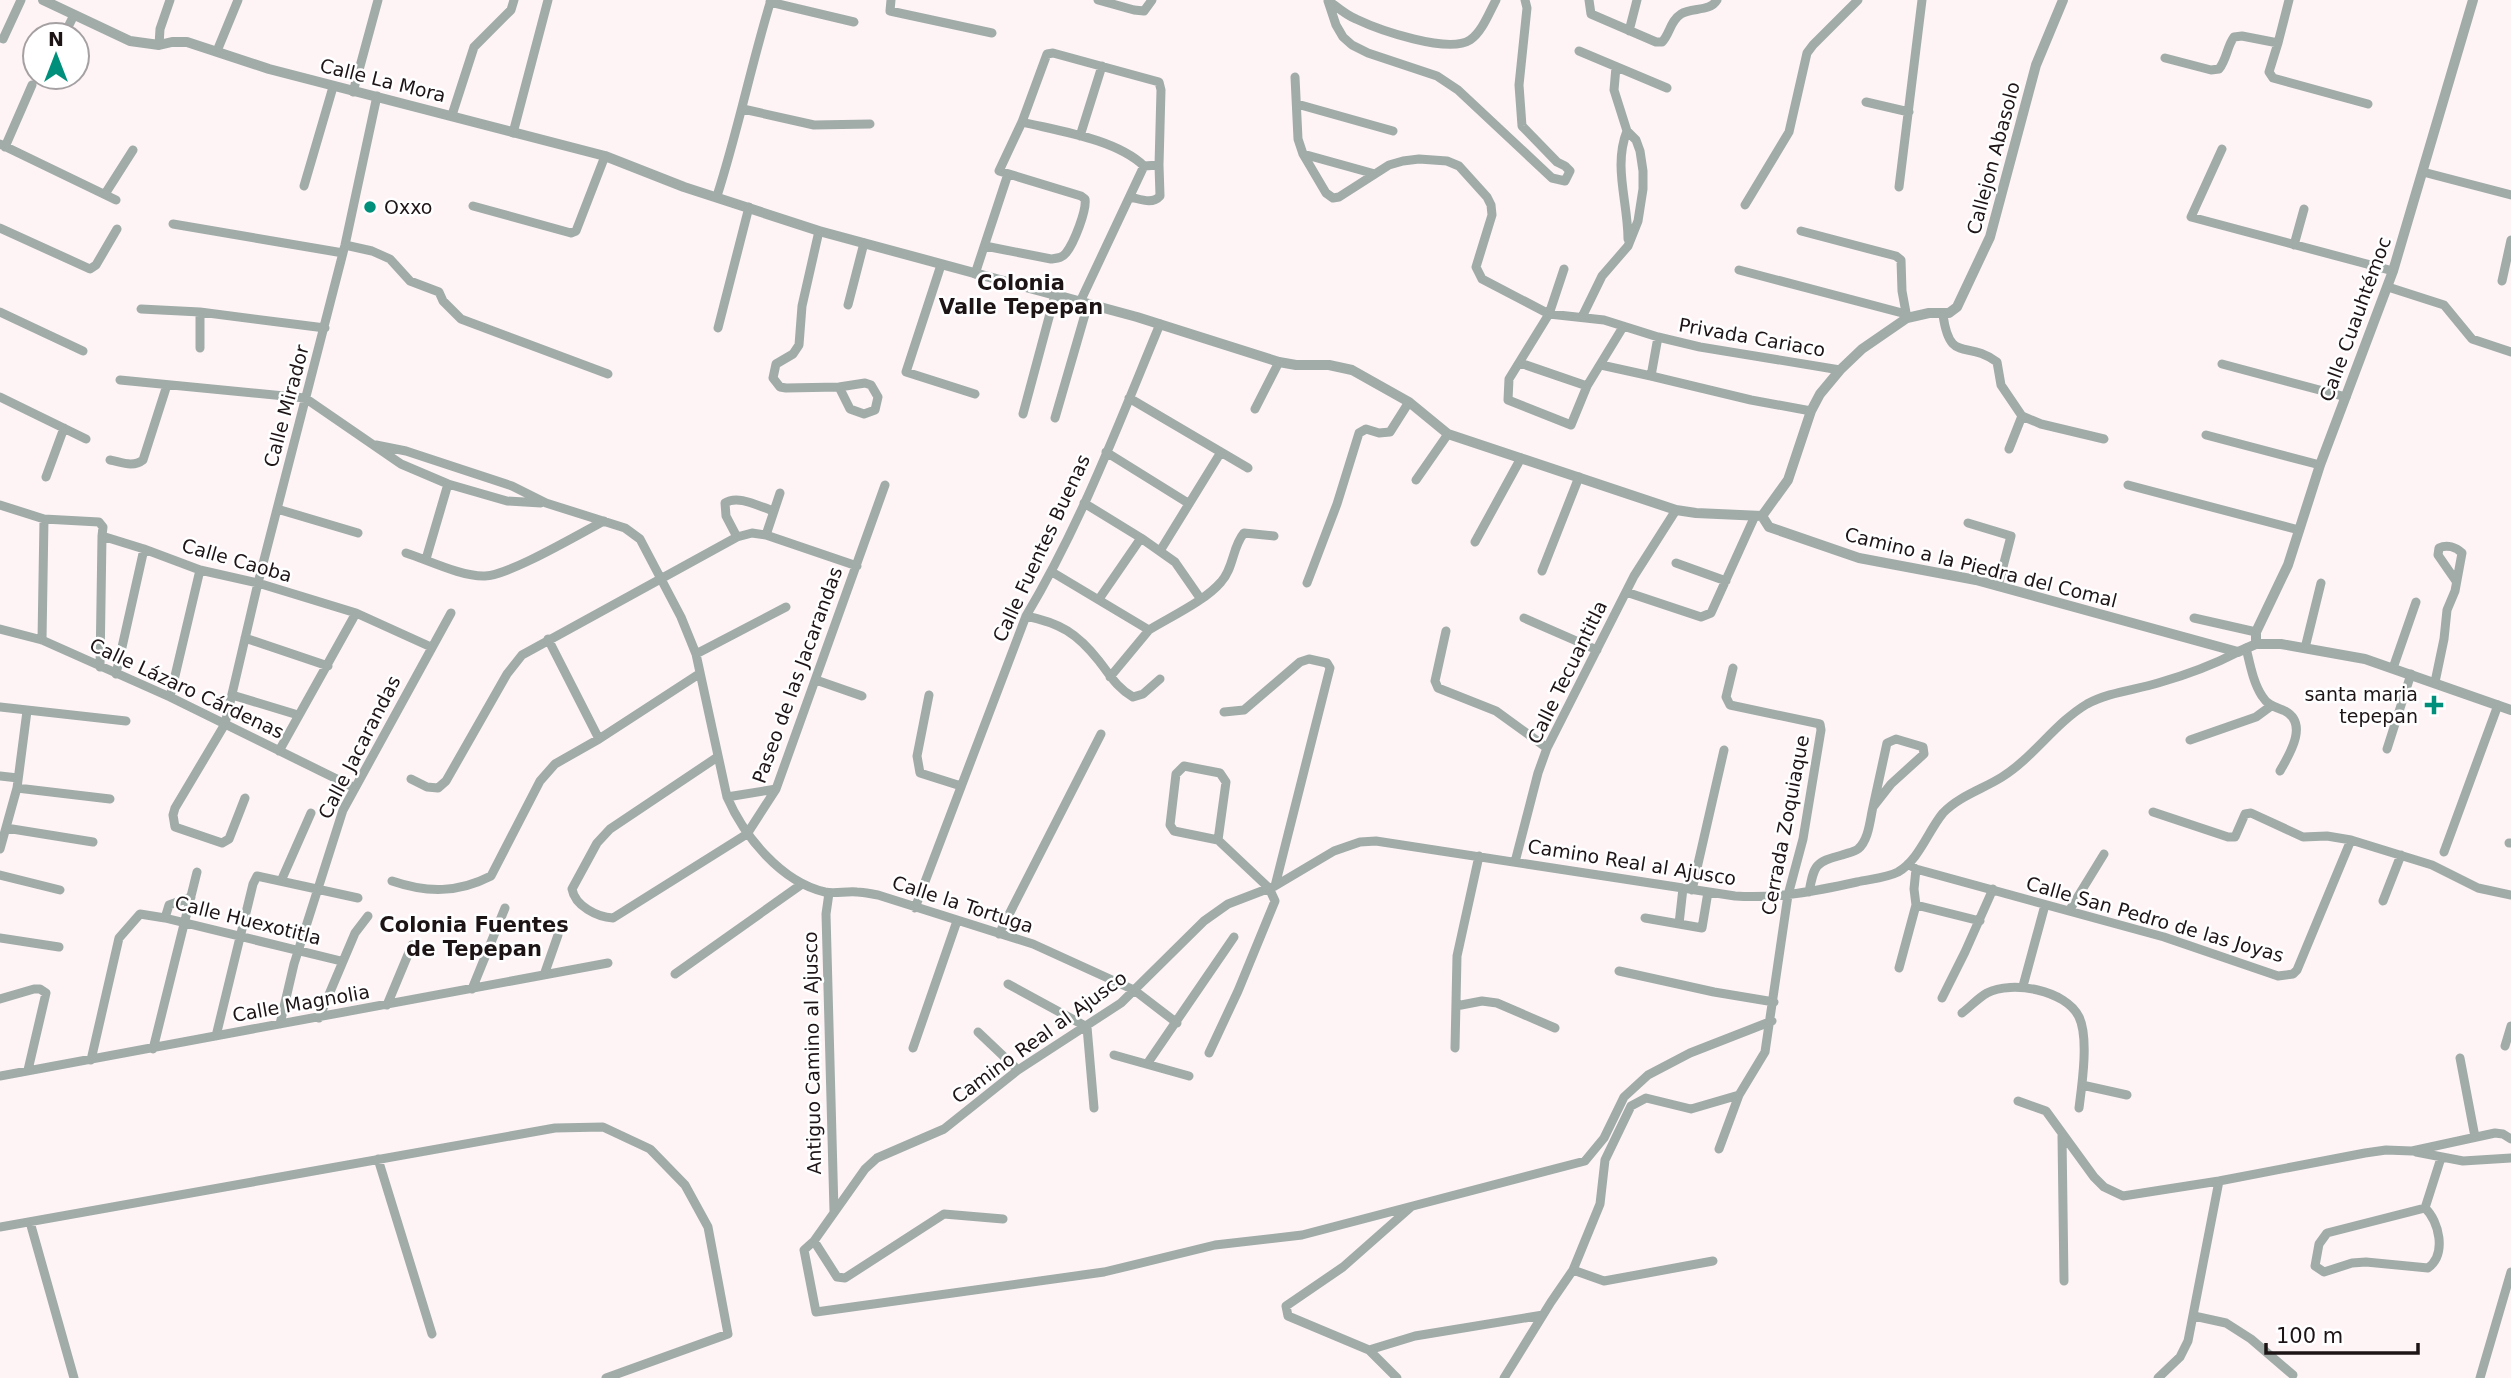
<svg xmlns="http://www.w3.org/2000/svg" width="2511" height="1378" viewBox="0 0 2511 1378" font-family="'DejaVu Sans',sans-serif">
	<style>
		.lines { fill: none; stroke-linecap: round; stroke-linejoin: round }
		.minor { stroke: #a1aca9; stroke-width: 9 }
		.tertiary { stroke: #a1aca9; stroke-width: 10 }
		.poi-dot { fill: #008f7a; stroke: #fff; stroke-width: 2.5 }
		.labels { text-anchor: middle; stroke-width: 5; stroke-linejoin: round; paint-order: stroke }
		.street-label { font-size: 19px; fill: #1d1416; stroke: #fff }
		.poi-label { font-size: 19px; fill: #1d1416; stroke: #fff; text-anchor: start }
		.neighbourhood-label { font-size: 21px; font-weight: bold; fill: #1d1416; stroke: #fff }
	</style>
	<rect width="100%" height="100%" fill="#fef4f6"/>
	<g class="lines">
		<path class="minor" d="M891,0L890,11L992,33
			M1098,0L1134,10L1144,11L1152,0
			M1589,0L1591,14L1656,42H1662C1670,34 1670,21 1681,14C1692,7 1710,12 1717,0
			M1328,1L1336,25L1343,37L1352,45L1368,53L1437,76L1458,90L1552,178L1565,181L1570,171L1565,166L1557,162L1522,126L1519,85L1527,8L1525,0
			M1329,1C1337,7 1346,15 1356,19C1379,30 1448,54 1470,40C1482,32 1489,13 1496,0
			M770,2L854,22
			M1629,31L1637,0
			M64,35L74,15
			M3,39L21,0
			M2278,43L2269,72L2273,78L2368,104
			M159,45L160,29L170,0
			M217,51L238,0
			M1579,51L1667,88
			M2165,58L2211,70L2219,69C2227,59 2227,46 2234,37L2242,36L2278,43L2289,0
			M1295,77L1298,139L1303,154L1326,193L1333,198L1339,197L1389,165L1403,161L1419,159L1447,161L1459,166L1487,197L1491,205L1492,215L1476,267L1482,279L1549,314L1604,320L1658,337L1700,347L1840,370
			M353,92L378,0
			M1866,102L1909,112
			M1297,104L1393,131
			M743,109L814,125L870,124
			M452,115L474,47L511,10L514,0
			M1627,131C1613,166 1628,202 1628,239
			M513,133L548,0
			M1080,136L1102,66
			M0,144L116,200
			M5,147L32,85
			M2222,149L2191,217L2393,271
			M1303,154L1375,174
			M2423,172L2511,195
			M304,186L333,87
			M1899,187L1922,0
			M105,194L133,150
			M717,196C738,131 751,65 771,0
			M1130,197C1140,199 1152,205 1160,196L1159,165
			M1745,205L1789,132L1807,53L1813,45L1858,0
			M473,206L571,233L576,231L605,156
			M173,224L343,253
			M0,228L90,269L96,265L117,229
			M819,231L802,306L799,345L793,354L776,364L773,378L780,387L786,388L839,387L865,383L871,385L878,397L875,410L864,414L850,409L839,387
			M1801,231L1896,256L1901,260L1902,291L1907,318
			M345,245L372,251L390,259L410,281L439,292L443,301L461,319L608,374
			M2294,245L2304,209
			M985,246L1051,259C1058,258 1062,258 1066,253C1074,243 1087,210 1085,199L1081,196L999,171L1022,122L1047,54L1053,53L1159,82L1161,90L1159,165L1144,166C1116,139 1059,131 1022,122
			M941,265L906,372L975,394
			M1564,269L1549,314L1509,379L1508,400L1571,425L1587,386L1623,327
			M1739,270L1906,314
			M975,274L1008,174
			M2502,281L2511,240
			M2388,287L2444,305L2472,339L2511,352
			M1080,302L1144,166
			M848,305L864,243
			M141,309L200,312L325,328
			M0,312L83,351
			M1943,315C1950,365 1967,339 1997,362L2001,385L2022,416L2041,424L2104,439
			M1582,317L1602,276L1628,246L1638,221L1643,189V171L1640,151L1636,140L1627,131L1614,90L1616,67
			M718,328L749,207
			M1658,337L1651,376L1751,400L1811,411
			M200,348V312
			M1520,363L1587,386
			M2222,364L2346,397
			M1601,365L1651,376
			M120,380L305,398L401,464L448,484L507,501L541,503
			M0,397L86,439
			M1129,398L1248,468
			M1255,409L1279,362
			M1023,414L1055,295
			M1055,418L1088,304
			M2206,435L2320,465
			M376,445L406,451L512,486L546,503L625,528L640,539L681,617L696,654L727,797C744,836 781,882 825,892C835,894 846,891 857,892C864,892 871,894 878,895L1033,944L1134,990L1177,1023
			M2009,449L2022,416
			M1106,452L1188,503
			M110,460C121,462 133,468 143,460L167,385
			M46,477L64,428
			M1416,480L1448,434
			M2128,485L2299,530
			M1084,503L1141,538L1175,562L1200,598
			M0,505L44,519L99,522L103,527L102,536L144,549L200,570L258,583L356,613L431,647
			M277,509L358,533
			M1968,523L2011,536L1998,586
			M766,535L780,493
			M737,537L726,516L725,503C738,494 760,507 774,511
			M1475,542L1521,458
			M1160,551L1221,452
			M406,553C428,560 462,577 485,576C510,575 579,534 604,521
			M426,559L448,484
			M1676,563L1726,581
			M1542,571L1579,477
			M1052,572L1149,630C1170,617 1205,601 1221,582C1234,568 1232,547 1244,533L1274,536
			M1307,583L1337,504L1359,433L1366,429L1379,433L1390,432L1409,402
			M1626,592L1701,617L1711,613L1754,518
			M1099,599L1141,538
			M1026,616C1060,623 1077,633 1099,661C1110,675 1117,688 1133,697L1143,694L1160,679
			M1524,618L1597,650
			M2194,618L2256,632
			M0,629L42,640L170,697L355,788
			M1446,631L1435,681L1438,688L1496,711L1547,748
			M245,638L328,666
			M548,639L599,739
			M42,640L44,519
			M2246,648C2250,664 2253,682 2262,696C2268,706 2276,707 2285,711C2309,724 2289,755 2280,771
			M2305,648L2321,583
			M696,654L786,607
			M100,667L102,536
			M2393,668L2416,602
			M116,674L144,549
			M1110,677L1149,630
			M816,680L862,696
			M2435,682L2444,639L2447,610L2455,591L2462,553C2456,547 2447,544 2439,548L2438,555L2456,581
			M232,695L298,715
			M929,695L917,756L920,773L961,786
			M170,697L200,570
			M0,707L126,721
			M1224,712L1244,710L1300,662L1309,659L1327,663L1330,668L1275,886
			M1896,739L1923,747L1924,754L1891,784L1873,807L1887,743Z
			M2190,740L2256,717L2271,706
			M2387,749L2411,674
			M279,751L356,613
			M716,758L610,829L597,843L572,889C575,906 597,917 613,918L747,834L776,789L885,485
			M1184,766L1220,773L1226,782L1218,840L1174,831L1170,825L1176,774Z
			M0,776L18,778
			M411,779L427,787L438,788L446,781L507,674L522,655L737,537L752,533L766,535L857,566
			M17,788L110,799
			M727,797L776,789
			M245,798L229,839L222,843L175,827L173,815L175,808L225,724L258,583L345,245L377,96
			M2153,812L2228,837H2235L2245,814L2251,813L2303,837L2327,836L2351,840L2432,865L2478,888L2511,895
			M6,828L93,842
			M2509,843H2511
			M0,849L17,788L27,711
			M2444,852L2498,705
			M1515,862L1538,773L1547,748L1634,576L1676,510
			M1908,864L1916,869L2164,937L2278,976L2293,974L2297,970L2351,840
			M1916,869L1914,889L1916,905
			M0,875L60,890
			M281,881L311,813
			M392,881C427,893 458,893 491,876L540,781L555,764L599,739L699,674
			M1692,890L1724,750
			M1809,892C1814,865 1815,862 1842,855C1847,853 1854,852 1858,849C1869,840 1870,819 1873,807
			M829,893L826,914L834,1211
			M2383,901L2401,855
			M915,908L1026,616C1081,524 1119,423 1160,324
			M2069,911L2104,854
			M165,918L169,905L191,897
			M1645,918L1702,928L1708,892
			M1679,924L1683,888
			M999,934L1101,734
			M0,938L59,947
			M1899,968L1916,905L1980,921
			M1619,971L1714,992L1774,1002
			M675,974L802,884
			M544,975L558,935
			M1008,984L1087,1027L1094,1108
			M2023,986L2045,905
			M472,989L505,908
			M1942,998L1965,952L1993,889
			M0,999L34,989H40L46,993L28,1070
			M387,1005L412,945
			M1456,1006L1482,1001L1497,1003L1555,1028
			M1962,1013C1970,1007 1978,998 1987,993C2012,980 2066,990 2079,1017C2089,1037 2082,1085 2079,1108
			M319,1018L355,933L368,916
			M1772,1021L1690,1053L1648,1075L1624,1097L1604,1138L1585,1161L1302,1235L1215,1245L1104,1272L816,1312L804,1250L814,1241L865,1169L877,1158L944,1129L1018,1070L1121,1003L1204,921L1228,904L1275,886L1334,851L1360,842L1376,841L1735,896C1777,899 1816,891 1857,882C1870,879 1886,878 1898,872C1919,860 1928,831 1943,813C1959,796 1983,789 2002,777C2034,757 2055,723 2087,704C2109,692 2135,690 2158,683C2186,675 2213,665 2238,652
			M280,1024L294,964L343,810L451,613
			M978,1032L1018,1070
			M216,1036L253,884L257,876L358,898
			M2505,1046L2511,1026
			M913,1048L957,921
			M1455,1048L1457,956L1479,856
			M153,1049L197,872
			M1209,1053L1238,991L1275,901L1269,888L1218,840
			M1114,1055L1189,1076
			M2460,1058L2475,1137
			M91,1060L119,938L140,914L165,918L341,961
			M1147,1064L1234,937
			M0,1076L608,963
			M2082,1085L2127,1095
			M2018,1101L2046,1111L2094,1177L2104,1187L2123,1196L2219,1181L2365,1153L2386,1150L2412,1151L2495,1133L2503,1134L2511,1139
			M2062,1136L2064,1281
			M1719,1149L1739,1095
			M2416,1152L2463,1161L2511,1158
			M378,1159L432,1334
			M2425,1208C2439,1221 2447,1254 2428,1268L2366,1262L2352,1263L2324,1272L2315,1266L2319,1244L2327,1233Z
			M2425,1208L2441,1158
			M30,1222L74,1378
			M0,1227L555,1128L603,1127L650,1149L685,1185L708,1227L728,1334L606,1378
			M814,1241L837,1277L845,1278L944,1214L1003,1219
			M1573,1270L1604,1281L1713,1261
			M2194,1316L2226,1323L2251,1339L2293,1375
			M1369,1350L1415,1336L1543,1315
			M1397,1378L1369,1350L1288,1316L1286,1306L1343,1267L1411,1207
			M1504,1378L1551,1302L1573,1270L1600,1204L1605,1160L1631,1106L1646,1098L1691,1109L1739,1095L1765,1052L1788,895L1803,839L1821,730L1820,724L1730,705L1726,697L1733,668
			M2158,1378L2180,1357L2188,1341L2219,1181
			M2480,1378L2511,1272"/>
		<path class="tertiary" d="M43,0L130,41L159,45L172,42H187L269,69L605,156L684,187L819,231L1137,317L1279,362L1296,365H1329L1352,370L1409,402L1448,434L1676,510L1696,513L1762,516
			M1762,516L1769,527L1859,558L1976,580L2238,652L2256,644H2281L2365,659L2511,710
			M1762,516L1788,480L1811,411L1820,394L1840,370L1862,349L1907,318L1929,313H1949L1957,307L1990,237L2036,65L2063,0
			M2256,644V632L2288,565L2320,465L2393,271L2473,0"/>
	</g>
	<g class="poi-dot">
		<circle cx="370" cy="207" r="7"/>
		<path d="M2430.5 694.5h7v7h7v7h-7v7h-7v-7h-7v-7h7z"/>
	</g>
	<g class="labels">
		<g class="street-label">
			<text transform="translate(383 80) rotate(14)" y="7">Calle La Mora</text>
			<text transform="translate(1993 158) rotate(-75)" y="7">Callejon Abasolo</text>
			<text transform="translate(2355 319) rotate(-70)" y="7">Calle Cuauhtémoc</text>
			<text transform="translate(1752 337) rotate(10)" y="7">Privada Cariaco</text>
			<text transform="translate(286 406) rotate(-75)" y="7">Calle Mirador</text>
			<text transform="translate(1041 548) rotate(-65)" y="7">Calle Fuentes Buenas</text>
			<text transform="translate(237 560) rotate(16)" y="7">Calle Caoba</text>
			<text transform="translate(1981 567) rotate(14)" y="7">Camino a la Piedra del Comal</text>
			<text transform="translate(1567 672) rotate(-64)" y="7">Calle Tecuantitla</text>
			<text transform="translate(797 675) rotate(-70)" y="7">Paseo de las Jacarandas</text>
			<text transform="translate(187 688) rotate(25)" y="7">Calle Lázaro Cárdenas</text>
			<text transform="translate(359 747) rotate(-63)" y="7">Calle Jacarandas</text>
			<text transform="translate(1785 825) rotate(-79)" y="7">Cerrada Zoquiaque</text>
			<text transform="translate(1632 862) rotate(9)" y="7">Camino Real al Ajusco</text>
			<text transform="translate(963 904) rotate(18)" y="7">Calle la Tortuga</text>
			<text transform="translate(2155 919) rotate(16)" y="7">Calle San Pedro de las Joyas</text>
			<text transform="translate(248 920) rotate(14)" y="7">Calle Huexotitla</text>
			<text transform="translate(301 1003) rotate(-10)" y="7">Calle Magnolia</text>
			<text transform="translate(1039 1037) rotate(-36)" y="7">Camino Real al Ajusco</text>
			<text transform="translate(812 1053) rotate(-91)" y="7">Antiguo Camino al Ajusco</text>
		</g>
		<g class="poi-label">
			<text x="384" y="214">Oxxo</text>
			<text x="2418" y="701" text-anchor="end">santa maria<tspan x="2418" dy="22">tepepan</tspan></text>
		</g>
		<g class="neighbourhood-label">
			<text x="1021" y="290">Colonia<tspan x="1021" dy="24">Valle Tepepan</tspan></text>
			<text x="474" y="932">Colonia Fuentes<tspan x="474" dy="24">de Tepepan</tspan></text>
		</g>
	</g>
	<g transform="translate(56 56)"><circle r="33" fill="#ffffff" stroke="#a5a1a2" stroke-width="2"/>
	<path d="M0-5L12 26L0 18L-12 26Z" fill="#008f7a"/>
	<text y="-10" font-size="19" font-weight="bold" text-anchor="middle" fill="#1d1416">N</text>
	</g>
	<path d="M2266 1343v10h152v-10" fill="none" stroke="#1d1416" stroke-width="3.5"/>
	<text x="2276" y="1343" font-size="21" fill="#1d1416" stroke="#ffffff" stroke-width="5" paint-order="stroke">100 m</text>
</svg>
